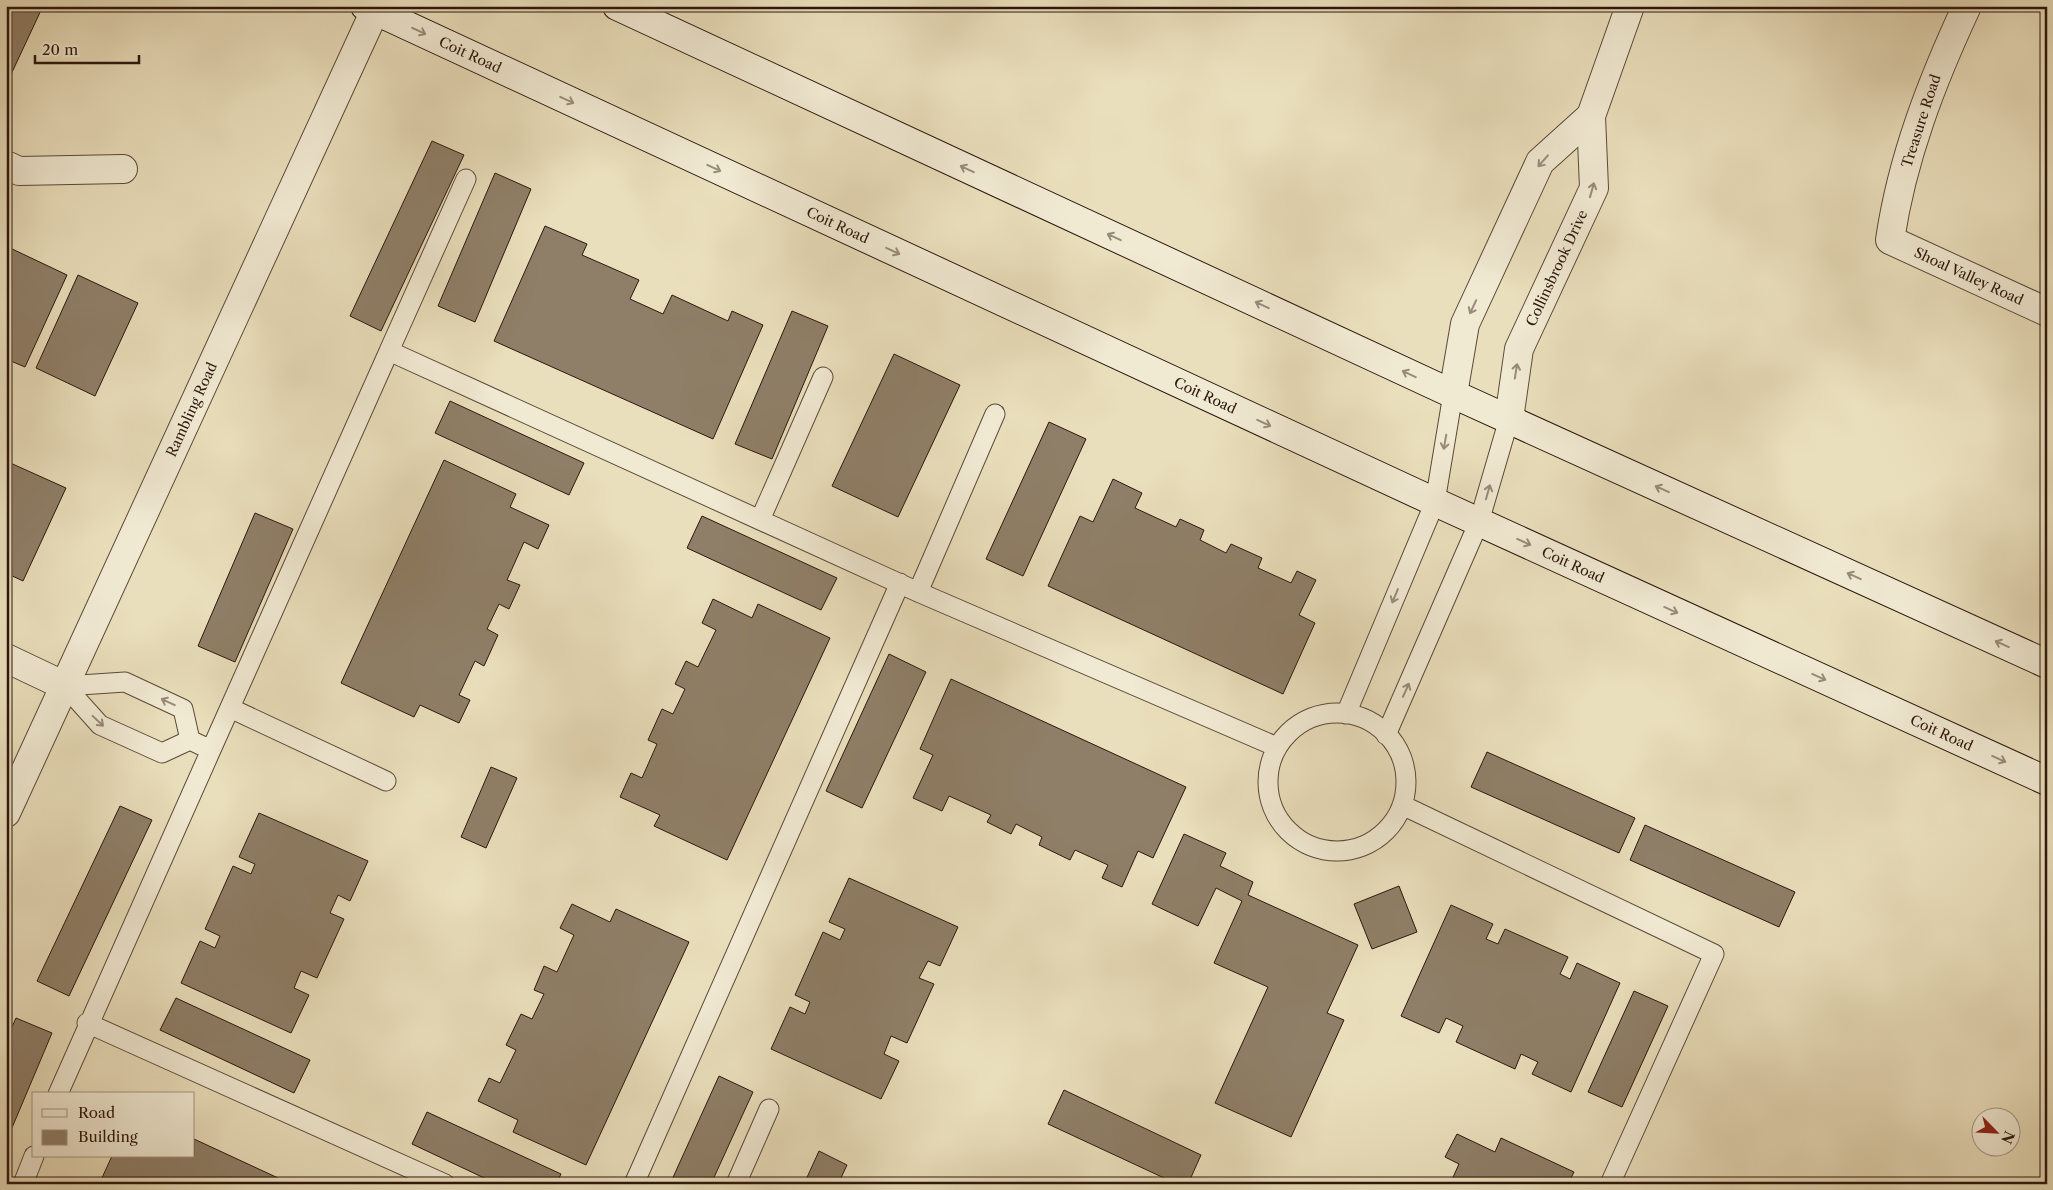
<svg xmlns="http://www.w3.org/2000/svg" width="2053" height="1190" viewBox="0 0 2053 1190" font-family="'Libre Caslon Text',serif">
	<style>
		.building { fill: #8f7f68; stroke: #2c170d }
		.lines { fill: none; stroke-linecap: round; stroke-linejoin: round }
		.service-casing { stroke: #5c4939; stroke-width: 21 }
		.minor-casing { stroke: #5c4939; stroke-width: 30 }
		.tertiary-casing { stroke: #5c4939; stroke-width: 30 }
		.secondary-casing { stroke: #2c170d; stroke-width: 30 }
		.service { stroke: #f1ead3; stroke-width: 19 }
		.minor { stroke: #f1ead3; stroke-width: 28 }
		.tertiary { stroke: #f1ead3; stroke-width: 28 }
		.secondary { stroke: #f1ead3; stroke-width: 28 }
		.oneway { stroke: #988b7a }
		.labels { text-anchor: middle; stroke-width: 5; stroke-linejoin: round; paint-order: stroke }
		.street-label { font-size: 14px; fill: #2c170d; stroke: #f1ead3 }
	</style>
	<rect width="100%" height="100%" fill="#eadfbc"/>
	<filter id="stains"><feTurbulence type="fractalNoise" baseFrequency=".004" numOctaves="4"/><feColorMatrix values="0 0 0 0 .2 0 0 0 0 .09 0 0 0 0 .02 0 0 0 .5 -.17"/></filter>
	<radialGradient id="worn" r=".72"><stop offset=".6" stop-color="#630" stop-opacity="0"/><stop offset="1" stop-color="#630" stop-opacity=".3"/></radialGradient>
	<path class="building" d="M6,6H43L7,83L6,82Z
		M432,141L464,155L381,331L350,316Z
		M495,173L531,189L475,322L438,306Z
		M545,226L587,244L582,255L639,280L630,299L663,314L672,295L728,321L732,311L763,325L713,439L494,341Z
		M8,247L67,275L25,367L6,359V251Z
		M78,275L138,303L95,396L36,368Z
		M792,311L828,326L772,459L735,444Z
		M894,354L960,385L898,517L832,486Z
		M450,401L584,463L569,495L435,433Z
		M1049,422L1086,439L1023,576L986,559Z
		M444,460L516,494L510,507L549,525L538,549L524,542L507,580L520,585L509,609L499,604L487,629L498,635L484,666L475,661L459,695L470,700L459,723L420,705L414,717L341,683Z
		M6,461L66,488L23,581L6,573Z
		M1113,479L1142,493L1135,508L1176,527L1180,519L1204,530L1200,540L1226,553L1231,544L1262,558L1258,568L1291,583L1297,571L1316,580L1299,615L1315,623L1283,694L1048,586L1080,516L1093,522Z
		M255,513L293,529L235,662L198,646Z
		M702,516L837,578L821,610L687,548Z
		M713,599L752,618L758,604L830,638L727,860L654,826L660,815L620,797L631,773L642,778L657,744L648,740L662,709L673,714L685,689L675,684L686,661L698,667L716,630L702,623Z
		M889,654L926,672L862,808L826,791Z
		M951,679L1186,787L1153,858L1138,851L1122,887L1102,878L1108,865L1075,850L1070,860L1039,845L1042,837L1016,824L1011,834L987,822L991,815L949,796L942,811L913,798L933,755L920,749Z
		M1487,752L1635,818L1619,853L1471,787Z
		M491,767L517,778L486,848L461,837Z
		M120,806L152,820L69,996L37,981Z
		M259,813L368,861L350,901L338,895L330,913L344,919L317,978L301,971L294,988L309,995L291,1033L181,983L200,941L215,948L220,936L205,929L233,866L251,874L255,864L239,857Z
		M1645,825L1795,892L1779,927L1630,860Z
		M1184,834L1226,853L1220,866L1253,882L1248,895L1358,945L1327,1013L1344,1020L1291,1137L1215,1103L1268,987L1214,963L1242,901L1216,888L1198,926L1152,904Z
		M849,878L958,927L940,966L928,961L919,978L934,984L907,1043L891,1036L884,1054L899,1061L881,1099L771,1049L790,1007L805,1014L810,1002L795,995L823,932L840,940L845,929L829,922Z
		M1399,886L1417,932L1372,949L1354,904Z
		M572,904L610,922L616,909L689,942L586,1165L513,1132L518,1120L478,1101L489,1078L500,1083L516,1050L506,1045L521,1014L532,1019L544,994L534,990L544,966L557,972L574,935L560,928Z
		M1451,905L1493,924L1486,939L1498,944L1505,929L1568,957L1560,974L1570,979L1577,963L1620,983L1571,1092L1532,1074L1538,1062L1521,1054L1515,1069L1456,1042L1463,1026L1446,1018L1439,1033L1401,1016Z
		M1634,991L1668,1006L1622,1107L1588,1092Z
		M176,998L310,1060L294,1093L160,1030Z
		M16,1018L52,1033L6,1142V1040Z
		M719,1076L753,1092L711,1184H670Z
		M1064,1090L1201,1155L1188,1184H1177L1048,1124Z
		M427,1112L561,1174L556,1184H497L412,1144Z
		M1457,1134L1495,1152L1501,1138L1574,1172L1568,1184H1450L1459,1164L1445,1157Z
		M194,1139L291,1184H108L101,1180L112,1156H194Z
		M819,1151L847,1165L840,1180L849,1184H804Z"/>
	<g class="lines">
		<defs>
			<path id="service" d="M466,179L389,351L918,592L1277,747
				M760,520L823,377
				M918,592L995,414
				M65,686L125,682L183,709L190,740
				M230,708L386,781
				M1268 782a69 69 0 1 1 138 0a69 69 0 1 1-138 0Z
				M1346,714L1435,502L1453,394
				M1386,735L1479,522L1509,419
				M211,750L389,351
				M1402,805L1714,954L1610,1184
				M87,1023L445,1184
				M58,1094L211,750L190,740L162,753L100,725L65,686
				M23,1184L34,1156
				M634,1184L900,583
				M736,1184L769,1109"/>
			<g id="minor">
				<path id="s1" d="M1967,6C1932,81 1902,158 1890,240L2047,312"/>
				<path d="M6,165L19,171L123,169"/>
				<path d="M1453,394L1465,324L1540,162L1591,116"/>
				<path id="s2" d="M1509,419L1519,349L1594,188L1591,116L1630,6"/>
				<path d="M6,658L65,686"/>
			</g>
			<g id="tertiary">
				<path id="s3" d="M6,813L377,6"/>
			</g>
			<g id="secondary">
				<path id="s4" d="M365,6L1435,502L2047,781"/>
				<path d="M617,6L1453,394L2047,664"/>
			</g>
		</defs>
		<use href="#service" class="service-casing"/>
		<use href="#minor" class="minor-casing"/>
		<use href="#tertiary" class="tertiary-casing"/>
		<use href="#secondary" class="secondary-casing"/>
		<use href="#service" class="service"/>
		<use href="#minor" class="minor"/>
		<use href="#tertiary" class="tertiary"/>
		<use href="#secondary" class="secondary"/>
	</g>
	<defs><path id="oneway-shaft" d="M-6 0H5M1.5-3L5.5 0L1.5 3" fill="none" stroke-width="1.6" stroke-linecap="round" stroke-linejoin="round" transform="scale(1.25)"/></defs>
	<g class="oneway">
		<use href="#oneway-shaft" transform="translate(419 31) rotate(25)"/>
		<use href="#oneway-shaft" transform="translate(567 100) rotate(25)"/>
		<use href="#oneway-shaft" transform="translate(1543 161) rotate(131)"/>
		<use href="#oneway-shaft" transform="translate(714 168) rotate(25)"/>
		<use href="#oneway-shaft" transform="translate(967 169) rotate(-155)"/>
		<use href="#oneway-shaft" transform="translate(1592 190) rotate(-74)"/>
		<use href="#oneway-shaft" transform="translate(1114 237) rotate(-155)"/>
		<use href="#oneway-shaft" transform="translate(893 251) rotate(25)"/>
		<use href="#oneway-shaft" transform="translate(1262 305) rotate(-155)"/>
		<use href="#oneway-shaft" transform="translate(1473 307) rotate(115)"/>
		<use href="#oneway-shaft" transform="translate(1516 371) rotate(-81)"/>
		<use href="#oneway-shaft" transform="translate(1409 374) rotate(-155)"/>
		<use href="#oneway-shaft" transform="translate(1264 423) rotate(25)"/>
		<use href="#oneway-shaft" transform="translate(1445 442) rotate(100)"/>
		<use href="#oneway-shaft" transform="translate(1662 489) rotate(-156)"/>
		<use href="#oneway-shaft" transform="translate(1488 492) rotate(-74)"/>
		<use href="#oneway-shaft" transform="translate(1524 542) rotate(24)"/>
		<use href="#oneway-shaft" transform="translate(1854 576) rotate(-156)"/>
		<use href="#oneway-shaft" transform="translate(1395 596) rotate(113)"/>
		<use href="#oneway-shaft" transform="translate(1671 610) rotate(24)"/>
		<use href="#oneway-shaft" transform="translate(2002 644) rotate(-156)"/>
		<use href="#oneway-shaft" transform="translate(1819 677) rotate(24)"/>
		<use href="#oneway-shaft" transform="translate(1406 690) rotate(-66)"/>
		<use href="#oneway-shaft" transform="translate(168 702) rotate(-155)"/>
		<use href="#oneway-shaft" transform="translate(98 721) rotate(43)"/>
		<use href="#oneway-shaft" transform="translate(1999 759) rotate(24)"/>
	</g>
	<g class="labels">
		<g class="street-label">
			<text dy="5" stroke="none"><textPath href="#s4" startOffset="116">Coit Road</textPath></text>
			<text transform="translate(1921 121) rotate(-72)" y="5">Treasure Road</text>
			<text dy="5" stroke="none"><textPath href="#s4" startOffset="521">Coit Road</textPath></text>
			<text dy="5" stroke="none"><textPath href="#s2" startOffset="160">Collinsbrook Drive</textPath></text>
			<text dy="5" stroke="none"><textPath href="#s1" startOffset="334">Shoal Valley Road</textPath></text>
			<text dy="5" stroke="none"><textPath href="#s4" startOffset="926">Coit Road</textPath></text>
			<text dy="5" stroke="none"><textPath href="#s3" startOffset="444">Rambling Road</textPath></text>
			<text dy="5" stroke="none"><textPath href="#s4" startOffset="1331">Coit Road</textPath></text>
			<text dy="5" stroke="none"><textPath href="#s4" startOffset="1736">Coit Road</textPath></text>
		</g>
	</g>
	<rect width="2053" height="1190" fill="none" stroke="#eadfbc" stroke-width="25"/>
	<rect x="8" y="8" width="2038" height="1175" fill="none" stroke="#2c170d" stroke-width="2.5"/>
	<rect x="12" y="12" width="2028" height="1165" fill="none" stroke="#2c170d"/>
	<rect x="32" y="1092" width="162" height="65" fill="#f1ead3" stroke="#a29684"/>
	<rect x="42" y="1109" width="25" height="8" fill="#f1ead3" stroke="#a29684"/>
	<text x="78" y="1118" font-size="15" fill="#2c170d">Road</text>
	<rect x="42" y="1130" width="25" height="15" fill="#8f7f68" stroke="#a29684"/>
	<text x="78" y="1142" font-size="15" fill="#2c170d">Building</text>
	<g transform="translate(1996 1132) rotate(114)"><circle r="24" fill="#f1ead3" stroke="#a29684"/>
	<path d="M0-4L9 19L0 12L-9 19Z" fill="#8f2418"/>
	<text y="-8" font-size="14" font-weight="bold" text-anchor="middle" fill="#2c170d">N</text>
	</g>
	<path d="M35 55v8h104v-8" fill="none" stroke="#2c170d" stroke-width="2.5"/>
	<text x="42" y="55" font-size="15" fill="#2c170d" stroke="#f1ead3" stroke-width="4" paint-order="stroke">20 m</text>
	<rect width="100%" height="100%" filter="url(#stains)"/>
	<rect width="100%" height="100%" fill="url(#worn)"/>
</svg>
